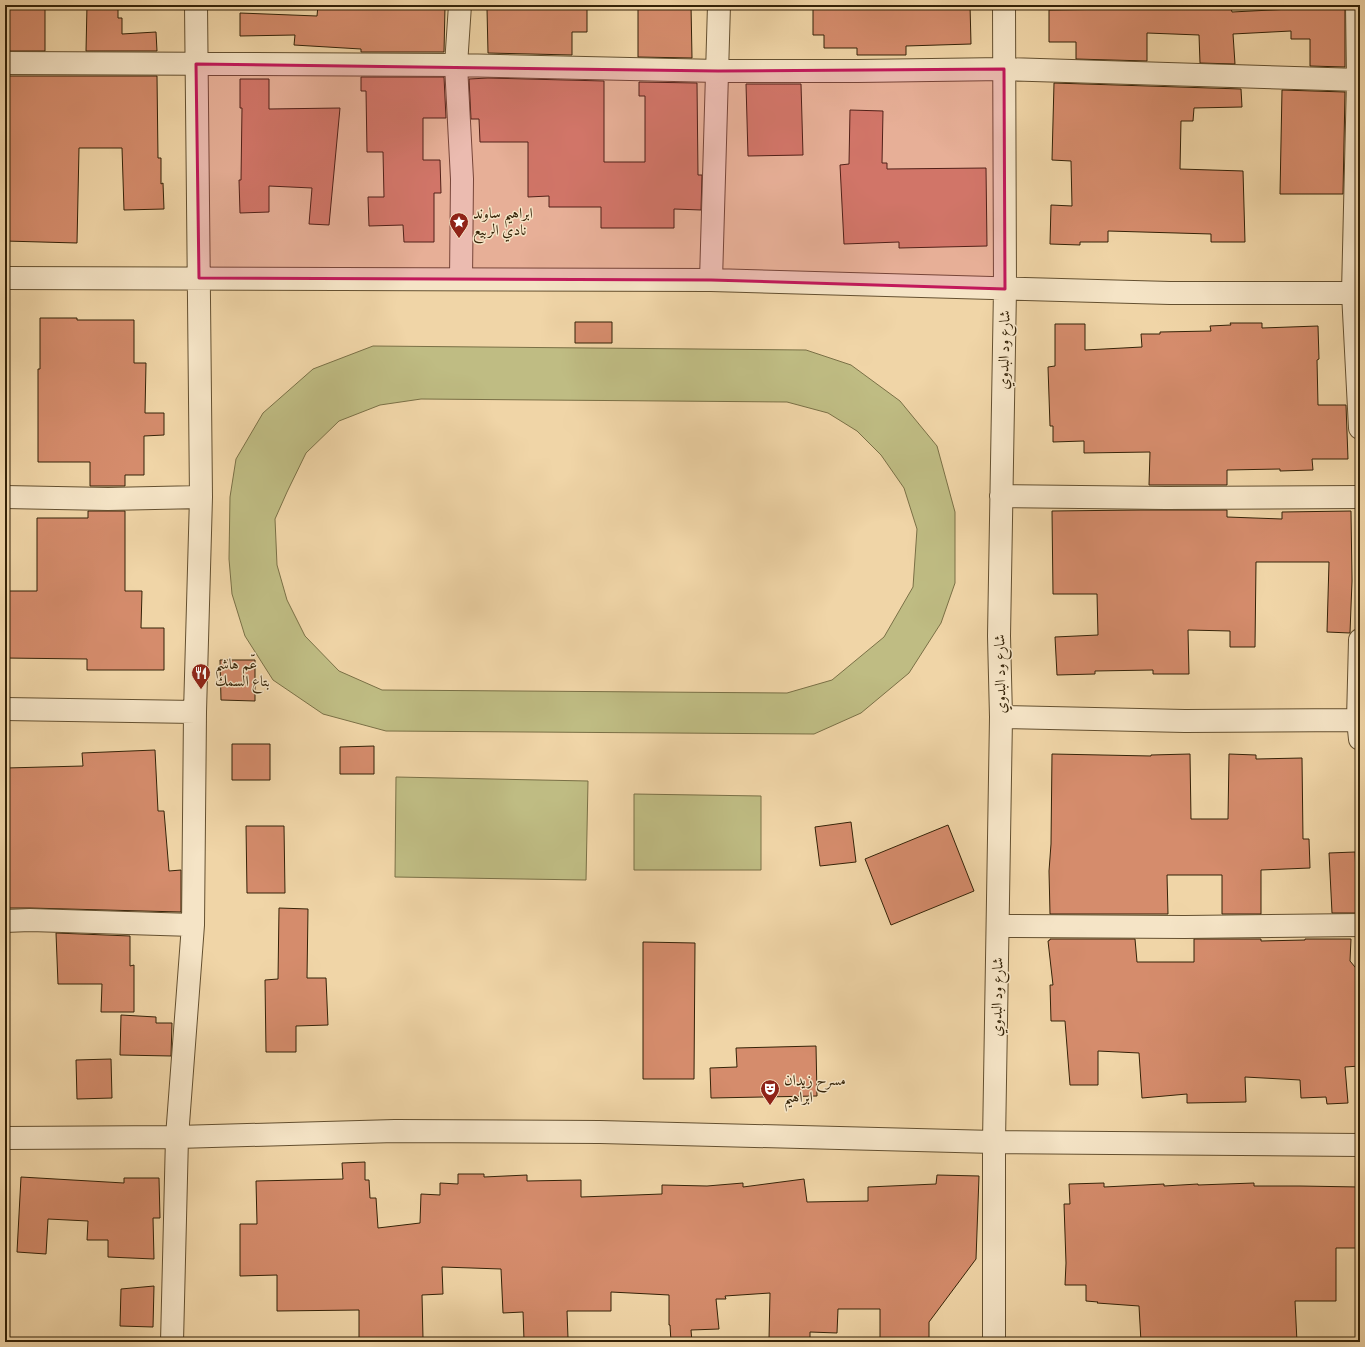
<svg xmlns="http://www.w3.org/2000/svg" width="1365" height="1347" viewBox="0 0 1365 1347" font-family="'Sorts Mill Goudy',Amiri,serif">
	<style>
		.green { fill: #bfbc83; stroke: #7a7046; fill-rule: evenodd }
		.building { fill: #d58c6c; stroke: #352308 }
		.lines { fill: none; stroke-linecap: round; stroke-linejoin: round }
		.minor-casing { stroke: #645030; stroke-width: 24 }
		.minor { stroke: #f5e4c6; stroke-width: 22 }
		.marked { fill: #c2185b; fill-opacity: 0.2; stroke: #c2185b; stroke-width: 3; stroke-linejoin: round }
		.labels { text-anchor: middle; stroke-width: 3; stroke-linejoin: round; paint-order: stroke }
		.poi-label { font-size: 15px; fill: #352308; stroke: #f5e4c6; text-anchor: start }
		.street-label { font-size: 15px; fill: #352308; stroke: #f5e4c6 }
	</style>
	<rect width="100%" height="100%" fill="#f0d5a7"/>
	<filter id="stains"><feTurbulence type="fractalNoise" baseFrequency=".005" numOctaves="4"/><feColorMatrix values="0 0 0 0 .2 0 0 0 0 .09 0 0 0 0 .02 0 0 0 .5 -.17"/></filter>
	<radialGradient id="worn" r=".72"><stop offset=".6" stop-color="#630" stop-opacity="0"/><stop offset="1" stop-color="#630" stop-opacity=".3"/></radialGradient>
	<path class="green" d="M373,346L806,350L851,365L900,401L937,446L955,512V583L941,623L909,673L861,713L814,734L386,731L323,714L273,680L245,636L232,594L229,559L230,497L236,459L263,413L313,369ZM421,399L787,402L828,413L857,431L881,455L904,488L917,529L913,587L884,637L832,680L787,693L382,690L339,671L305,636L287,600L277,565L275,519L287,492L306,453L339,421L380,405Z
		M396,777L588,781L586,880L395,877Z
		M634,794L761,796V870H634Z"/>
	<path class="building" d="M5,5H45V51H5Z
		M87,5H118V18H122V34L156,32L157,51H86Z
		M318,5L445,7L444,52H361V49L294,45L295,35L240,36V13L317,16Z
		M536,5H587V32H572V55L488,53L487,9L536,7Z
		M638,5H691L692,58L638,57Z
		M813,5H970L971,44L906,46V55H857V48H824V35H813Z
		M1146,5H1218V9L1231,8L1232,12L1291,9V5H1345V67L1310,66V39H1291V31L1233,34L1235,64L1200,63L1199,35L1147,33V61L1076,59V42H1049V10L1123,9V6L1146,7Z
		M5,76H157L158,158H161V184L163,183L164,209L124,210L122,148H79L77,243L5,241Z
		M361,77H444L446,118H423V160H440L441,193H434V242H404L403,225L369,226L368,197H384L383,152H367L366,91H361Z
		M488,78L604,81V162H645V96H639V82L697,83L698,175H702L701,210L674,209V228H601V207H549V196L528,197V142H480L479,119H471L469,79Z
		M240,79H269V109L340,108L329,225L309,224L312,188L269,186V212L240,213L239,180H241L242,108H240Z
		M1054,83L1241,89L1242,107L1194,108L1193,121H1181L1180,169L1243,171L1245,242H1211V234L1108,231V242H1080V245L1050,244L1051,205L1072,206L1071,161L1052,160Z
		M746,84H801L803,155L748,156Z
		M1282,90L1345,92L1343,194H1280Z
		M850,110L883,111L882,163H887V169L986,168L987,246L899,248V242L844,244L840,165L849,164Z
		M40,318H77V320H134V363H146L145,413H164V435L144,436V475H125V486H90V462H38V369H40Z
		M575,322H612V343H575Z
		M1230,323H1262V328L1318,326L1319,359L1317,360L1318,405H1346L1348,459H1312L1313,470L1280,471V469L1227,470V485H1149L1150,452L1084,453V441L1053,442V426H1050L1048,367L1055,366V324H1085V350L1142,347L1141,334H1160V332L1211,331L1210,326L1231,325Z
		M1140,510H1227V517L1282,519V512L1351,511L1352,581L1350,633L1327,632L1329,562H1256L1255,647H1230V631L1188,630L1189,674H1153V670L1095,671V674L1057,675L1055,637L1098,635L1097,594H1053L1052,511Z
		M88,511H125V591H142L141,628H164V670H87V659L5,658V591H37V518H88Z
		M220,660H255V701L221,700Z
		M232,744H270V780H232Z
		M374,746V774H340V747Z
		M155,750L158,811H164L169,871L181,870V912L30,908H5V845L9,844L6,768L83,766L82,753Z
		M1052,754L1151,756V755L1190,754L1191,819H1228L1229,754L1256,755V759L1302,758L1303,839H1309L1310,868L1261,870V914H1222V875H1167L1168,914H1050L1049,871L1051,844Z
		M851,822L856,862L820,866L815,827Z
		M948,825L974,891L891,925L865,859Z
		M246,826H284L285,893H247Z
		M1355,852L1358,913H1332L1329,853Z
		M279,908L308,909L307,978H326L328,1025L296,1026V1052H266L265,980L278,979Z
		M56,933L130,936V966L134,965V1012H101L102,984H58Z
		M1050,939H1135L1137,962H1194V939H1261V941L1305,940V939H1351L1350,961L1360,973V1066L1345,1067L1348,1103L1327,1104L1326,1097L1301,1098L1300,1080L1245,1077L1246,1102L1187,1103V1094L1142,1098L1139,1053L1098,1051V1085H1070L1065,1021H1051L1050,985H1053L1048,941L1050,940Z
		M643,942L695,943L694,1079H643Z
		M121,1015L156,1017V1023H172L171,1056L120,1055Z
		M816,1046L817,1096L711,1098L710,1068L737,1067L736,1048Z
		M111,1059L112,1098L77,1099L76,1060Z
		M365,1162V1180H369L370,1198H376L378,1228L420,1223L421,1194L440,1195V1183L458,1184V1174H484V1177L527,1175V1181L581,1180V1197L662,1194V1185L707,1186L743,1183V1187L804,1179L807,1202L868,1201V1187L936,1184L937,1175L979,1176L976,1259L929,1322V1342H880V1309H838L837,1333L810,1332V1340L769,1339L770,1293L725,1296L726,1299H716L719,1329L691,1330L692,1342H671L670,1325H669V1295L611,1292V1311H567L568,1338L524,1340L523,1312L503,1313L501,1269L442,1267L443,1294L422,1295L423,1338L396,1339V1342H359V1310L277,1311V1275L240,1276V1224H257L256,1181L343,1179L342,1163Z
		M21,1177L124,1183V1178H159L160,1218H153L154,1259L108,1257V1240H87L88,1221L48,1219L46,1254L17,1252Z
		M1104,1183V1187L1164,1184V1186L1198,1184V1185L1254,1183V1186H1300L1360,1187L1359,1248H1336V1301H1295L1297,1342H1141L1139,1306L1097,1303L1098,1302L1086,1301V1285H1065L1066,1263L1064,1204H1070L1069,1184Z
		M154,1286L153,1327L120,1326L121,1289Z"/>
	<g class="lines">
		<defs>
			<path id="minor" d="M460,5L456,65L462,179L461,279
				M1357,5L1358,80L1353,293L1360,428
				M5,63L456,65L718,71H858L1004,69L1360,80
				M5,278L711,280L1170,293H1360
				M711,280L719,5
				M1001,496L1166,498L1360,497
				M5,497L108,499L201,497
				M1360,640L1358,720L1360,739
				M5,709L195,712
				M1001,717L1185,721L1360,720
				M5,921L30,920L193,925
				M998,926L1185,927L1360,925
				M5,1138L177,1137L395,1131L600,1132L994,1142L1360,1145
				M172,1342L177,1137L193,925L195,712L201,497L196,5
				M994,1342V1142L1001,717L999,636L1005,289L1004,5"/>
		</defs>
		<use href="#minor" class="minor-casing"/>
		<use href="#minor" class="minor"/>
	</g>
	<path class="marked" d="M196,64L718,71L1004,69L1005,289L711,280L199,278Z"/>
	<defs>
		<symbol id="sight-pin" viewBox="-11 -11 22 30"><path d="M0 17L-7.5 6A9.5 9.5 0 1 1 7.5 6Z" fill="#8f2418" stroke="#f5e4c6"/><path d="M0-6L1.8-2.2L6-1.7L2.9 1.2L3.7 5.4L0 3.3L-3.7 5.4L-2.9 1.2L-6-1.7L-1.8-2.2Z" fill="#fff"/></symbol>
		<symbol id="restaurant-pin" viewBox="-11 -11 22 30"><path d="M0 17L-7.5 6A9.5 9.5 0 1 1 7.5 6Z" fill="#8f2418" stroke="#f5e4c6"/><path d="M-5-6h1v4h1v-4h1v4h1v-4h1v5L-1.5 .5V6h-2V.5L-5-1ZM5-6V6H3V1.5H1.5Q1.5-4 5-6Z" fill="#fff"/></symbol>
		<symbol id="theatre-pin" viewBox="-11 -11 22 30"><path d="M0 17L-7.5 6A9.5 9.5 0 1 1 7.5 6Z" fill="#8f2418" stroke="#f5e4c6"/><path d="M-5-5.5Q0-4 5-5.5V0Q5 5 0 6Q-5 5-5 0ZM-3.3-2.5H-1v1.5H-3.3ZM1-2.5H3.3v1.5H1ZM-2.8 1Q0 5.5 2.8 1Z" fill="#fff"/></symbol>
	</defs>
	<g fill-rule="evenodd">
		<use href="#sight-pin" x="448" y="211" width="22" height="30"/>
		<use href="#restaurant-pin" x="190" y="662" width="22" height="30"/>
		<use href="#theatre-pin" x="759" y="1078" width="22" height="30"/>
	</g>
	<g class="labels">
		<g class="poi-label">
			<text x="473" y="218">ابراهيم ساوند<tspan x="473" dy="17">نادي الربيع</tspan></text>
			<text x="215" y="669">عّم هاشم<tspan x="215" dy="17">بتاع السمك</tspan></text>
			<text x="784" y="1085">مسرح زيدان<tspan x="784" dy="17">ابراهيم</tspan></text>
		</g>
		<g class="street-label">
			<text transform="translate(1004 350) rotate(-89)" y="5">شارع ود البدوي</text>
			<text transform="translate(1000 674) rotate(-91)" y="5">شارع ود البدوي</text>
			<text transform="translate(997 997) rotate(-89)" y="5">شارع ود البدوي</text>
		</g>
	</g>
	<rect width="1365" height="1347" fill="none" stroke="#f0d5a7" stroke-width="20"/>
	<rect x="6" y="6" width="1353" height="1335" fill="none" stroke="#352308" stroke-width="2"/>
	<rect x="10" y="10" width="1345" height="1327" fill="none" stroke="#352308"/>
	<rect width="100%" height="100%" filter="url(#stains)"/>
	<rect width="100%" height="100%" fill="url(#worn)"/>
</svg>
